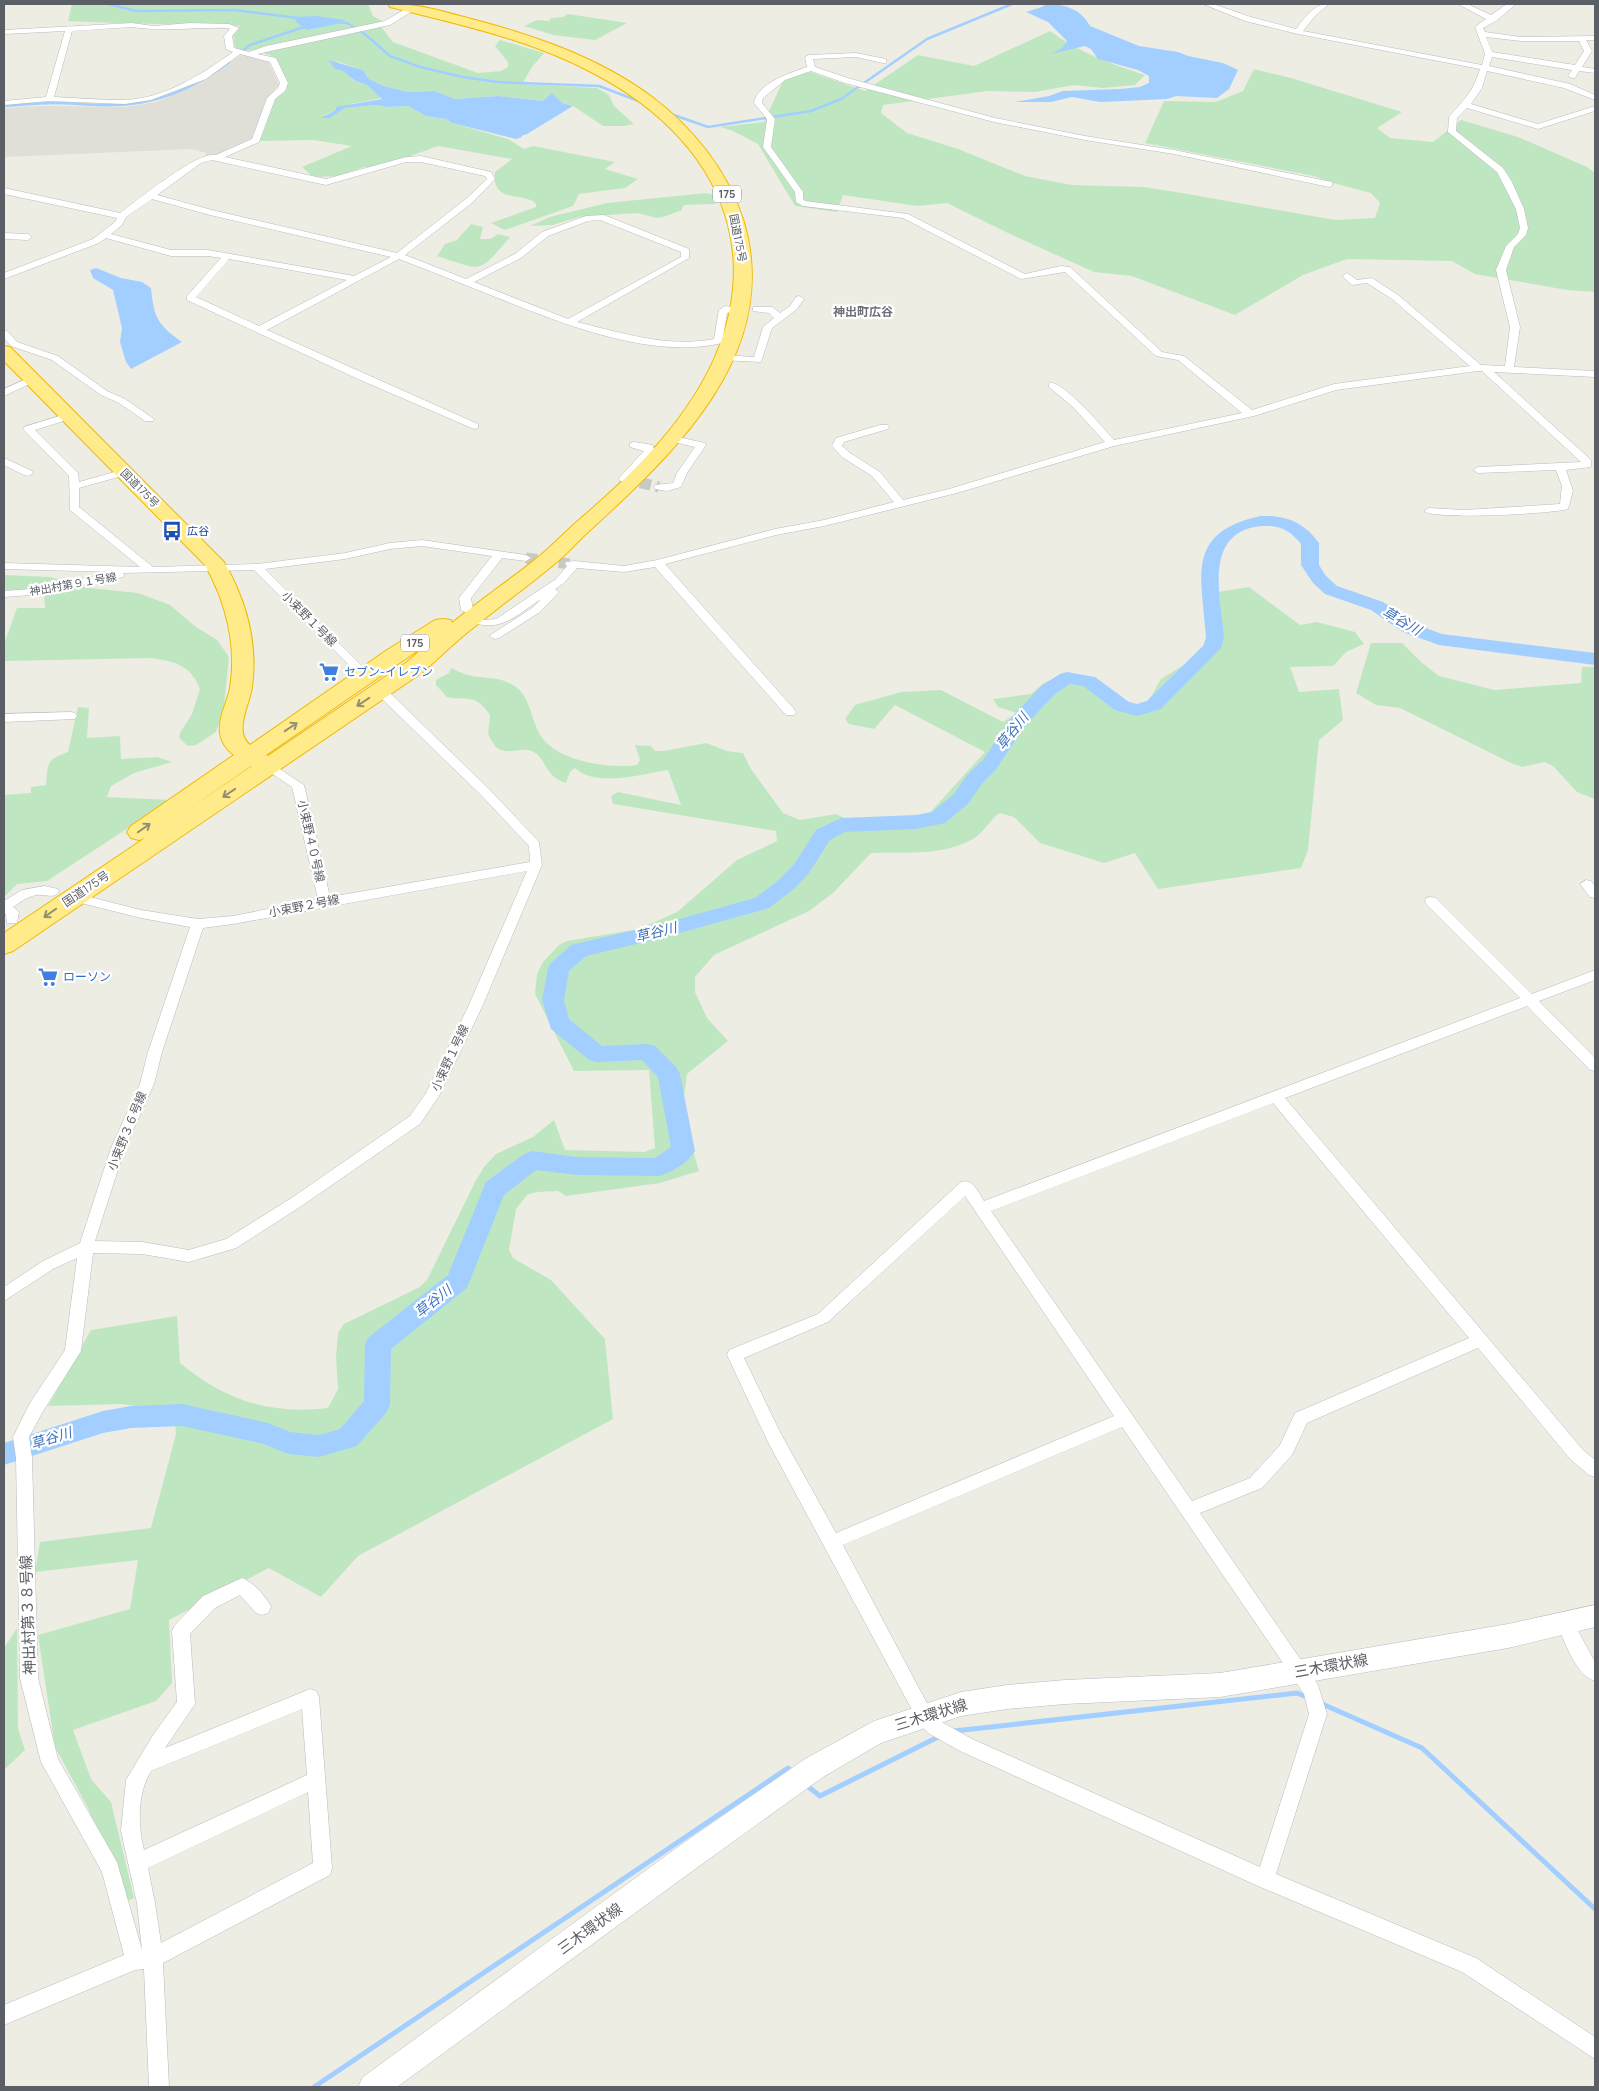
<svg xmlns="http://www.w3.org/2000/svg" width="1599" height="2091" viewBox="0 0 1599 2091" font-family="Manrope,'Noto Sans JP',sans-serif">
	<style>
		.industrial { fill: #dfded7 }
		.green { fill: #bee7c1 }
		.water { fill: #a2cfff }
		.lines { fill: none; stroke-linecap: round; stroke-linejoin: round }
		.stream-far1 { stroke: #a2cfff; stroke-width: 2.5 }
		.stream { stroke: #a2cfff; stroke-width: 5 }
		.river { fill: #a2cfff; fill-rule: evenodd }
		.street-tunnel-far1 { stroke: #c9c9c3; stroke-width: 8; stroke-dasharray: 8 4.5; stroke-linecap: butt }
		.street-tunnel { stroke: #c9c9c3; stroke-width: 11; stroke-dasharray: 11 5.5; stroke-linecap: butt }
		.street-casing { stroke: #b8babf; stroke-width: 1 }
		.secondary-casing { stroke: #b8bbc2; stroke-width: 1 }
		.highway-casing { stroke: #f1b900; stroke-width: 2 }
		.street { fill: #fff; fill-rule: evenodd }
		.secondary { fill: #fff; fill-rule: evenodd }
		.highway { fill: #ffeb89; fill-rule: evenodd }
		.oneway { stroke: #948f71 }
		.labels { text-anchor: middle; stroke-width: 4.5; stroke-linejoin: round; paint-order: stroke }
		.shield { fill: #fff; stroke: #8c8e92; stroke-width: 1 }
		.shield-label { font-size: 11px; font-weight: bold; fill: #5b5e64 }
		.far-street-label { font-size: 11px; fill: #5b5e64; stroke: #fff }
		.far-transit-label { font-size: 11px; fill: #164399; stroke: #fff; text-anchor: start }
		.far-quarter-label { font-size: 12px; font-weight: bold; fill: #6c7076; stroke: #fff }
		.street-label { font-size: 12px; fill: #5b5e64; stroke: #fff }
		.shop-label { font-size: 12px; fill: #366cbe; stroke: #fff; text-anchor: start }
		.water-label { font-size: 14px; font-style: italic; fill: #3d72be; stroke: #fff }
		.near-street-label { font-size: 15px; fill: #5b5e64; stroke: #fff }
	</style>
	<rect width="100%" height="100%" fill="#eeede3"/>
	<path class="industrial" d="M242,54L268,61L279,85L267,98L253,138L217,156H205L207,153L191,149L4,157V108L43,106L126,107L157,102L204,81Z"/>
	<path class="green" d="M72,4H368L373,16L382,21L379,24L393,42L478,73L501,71L508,67V62L495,46L500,40L544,53L532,67L522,84L597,88L609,95L614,106L634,124L625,126H603L573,106L562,103L498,96L455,99L435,91L408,92L384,86L369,79L363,70L336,61L354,81L367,85L382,98L351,104L322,116L338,112L345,108L376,105L388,107L408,106L426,116L446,119L452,123L508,139L524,149L533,146L615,162L605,169L638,179L625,188L579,194L573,206L505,230L491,223L536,207V204C526,191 491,205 495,172L512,159L438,146L380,167H364L338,176L313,177L302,167L352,146L313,140L260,141L276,98L287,89L282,72L272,56L254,50L245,51L235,48L233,34L240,26C182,24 125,24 68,21Z
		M568,14L627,23L595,40L553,35L524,26L537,20L549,21L551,18L563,17Z
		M1050,31C1079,52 1110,64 1145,75L1135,85L1103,88L1074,85L1035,92L988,91L883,105L881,113L907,133L958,149L1025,176L1072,185L1144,187L1182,193L1335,220L1375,218L1380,203L1371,193L1333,183L1314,176L1145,143L1164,101L1216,102L1243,91L1254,69L1291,78L1402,112L1377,128L1390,138L1433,142L1461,120L1518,137L1587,167L1595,173V292L1567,290L1475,274L1452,261L1347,259L1303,275L1235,315L1132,276L1094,272L1012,235L947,203L917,206L843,195L837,212L795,206L758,144L733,131L720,127L764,122L783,81L807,71L865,91L918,55L974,66Z
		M706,193L711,194L718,201L714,204L684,205L682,208V210L663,217L657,218L637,213L579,217L553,225L530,226L550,217L607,203Z
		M471,224L483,227L480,239H490L498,234L510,237C477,275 484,271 437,256L445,244L457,240Z
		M4,575L50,577L71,582L28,590H4Z
		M80,587L138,593L170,605L196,627L217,640L229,657L224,707L216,732L196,745L188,746L179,738L180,733L192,714L200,689C191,665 174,661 150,658L4,661V644L17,608H45L44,595Z
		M1249,587L1300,625L1317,622L1355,632L1364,644L1346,652L1333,666L1290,667L1299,692L1339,689L1343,720L1319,740L1308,850L1301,868L1158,889L1135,853L1104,863L1040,843L1014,817L999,813C989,821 983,834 971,840C941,856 904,852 871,853L833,893L809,911L714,955L695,977V992L707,1018L728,1041L687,1074L682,1112L699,1171L660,1183L566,1196L558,1191L537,1192L527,1195L516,1209L509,1250L513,1258L551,1280L605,1339L613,1419L358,1556L321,1597L269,1568L169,1620L172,1683L156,1701L73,1730L91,1779L111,1802L134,1898L125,1902L88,1808L55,1747L38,1635L130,1609L138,1560L35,1572L40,1542L151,1528L176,1434L174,1411L121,1404L48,1406L91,1330L177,1316L180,1363C225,1400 269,1415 328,1408L338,1389L336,1358L338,1333L344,1324L420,1287L427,1280L475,1182L484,1167L496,1154L533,1137L554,1120L565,1150L644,1152L655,1148L649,1070L574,1071L535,994L537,974L543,962L559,945L567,941L639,929L677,912L737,860L777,841L776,831L613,804L611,796L618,792L681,805L668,770C642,774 596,788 575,768L570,772L566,783C545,777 547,760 534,752C523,745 506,757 496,747C493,744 490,738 488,734L490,715C474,692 469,702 447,697L436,685V680L449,673L451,668C458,671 465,675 472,676C489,679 500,676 516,687C529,697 531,716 538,731C552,761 607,769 637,765L640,760L635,745L651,746L655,751H664L706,743L727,751L743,753L751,769L783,813L800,820L836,814L865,828L909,829L917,827L985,752L895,705L874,729L849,724L845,719L855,705L901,692L941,690L1003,722L1017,713L998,707L993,699L1031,694L1044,683L1063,675L1091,687L1122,711L1149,700L1161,679L1221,642L1218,592Z
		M1371,643H1402L1421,662L1439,676L1494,690L1581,683L1582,667H1595V799L1577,792L1553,766L1545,762L1522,767L1513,764L1400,708L1376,705L1356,693Z
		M78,707L89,708L87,738L120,736L121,759L157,757L172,762L134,773L111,786L107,797L171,800L47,881L17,884L4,897V795L31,793V787L46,785C48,762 46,760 68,752Z
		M17,1628L18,1729L25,1750L4,1770V1648Z"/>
	<path class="water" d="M1046,4C1065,4 1081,9 1090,26L1139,46L1178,52L1188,56L1223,63L1238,70L1229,89L1217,98L1176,96L1167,99L1100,102L1072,97L1051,102H1015L1049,96L1063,91L1120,89L1140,87L1149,83V76L1138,70L1098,59L1091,49L1085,46L1050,54L1062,48L1067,42L1066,40L1048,22L1026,12L1042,7Z
		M316,16L345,20L337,24L307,30L296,22L295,17Z
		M328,60L363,70L369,79L384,86L408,92L435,91L455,99L498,96L543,101L552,93L562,103L573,106L527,134L521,136L522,137L516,139L452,123L446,119L426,116L408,106L388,107L376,105L345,108L329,118H321L336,110V107L382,99L367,85L355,81L343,71L335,69Z
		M96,268L121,278L142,282L151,288C154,318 157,324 182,342L131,369L126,362L120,342L122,328L113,290L93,278L90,270Z"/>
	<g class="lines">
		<path class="stream-far1" d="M108,4L136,11L234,10L299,18
			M336,22L347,23L366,35L390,56L420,67L463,77L498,82L599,86L641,102
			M240,53L250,45L307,26
			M4,106C21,105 37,103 54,103C73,103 93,106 112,105C155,105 195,88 229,62
			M671,114L708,127L811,111L841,99L927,39L1012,4"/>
		<path class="stream" d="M1320,1703L1422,1748L1595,1909
			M954,1731L1297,1693L1309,1698
			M806,1785L820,1796L940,1736
			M314,2087L788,1768L792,1772"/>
		<path class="river" d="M1260,516C1285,515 1304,522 1319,543V565L1326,576L1337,586L1383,602L1415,624L1442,634L1595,653V665L1439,645L1403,632L1371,610L1325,594L1313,583L1301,565V544C1290,530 1279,525 1261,526C1202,532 1221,598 1224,638L1221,648L1161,709L1137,716L1115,710L1083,686L1070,684L1055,694L1025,726L997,768L981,785L968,804L945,823L916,829L845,832L830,840L809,873L794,889L769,908L665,937L586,956L569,971L564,1000L569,1019L602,1046L647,1044L655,1046L677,1068L680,1074L695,1151C688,1163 672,1172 659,1176L576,1175L536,1170L504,1195L467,1288L391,1349L390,1405L386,1413L357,1446L319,1457L288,1454L264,1444L182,1426L131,1428L103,1433L4,1465V1443L103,1411L131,1406L182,1404L268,1423L290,1432L319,1435L340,1429L364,1401L365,1344L369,1337L448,1275L486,1182L524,1154L532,1151L576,1157L655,1158L671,1147L658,1077L642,1060L597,1062L589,1060L551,1029L542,1000L548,968L551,963L571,945L665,923L755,898L780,879L795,863L816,830L841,818L916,815L932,812L954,794L967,775L983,760L1011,718L1041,686L1060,674L1067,672L1095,677L1129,702L1137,704L1147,701L1203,646L1206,638C1202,577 1184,533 1260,516Z"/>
		<path class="street-tunnel-far1" d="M410,10L422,4"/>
		<path class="street-tunnel" d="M624,479L659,487
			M526,558L570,564"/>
		<defs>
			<path id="street" d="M1203,4H1213L1251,17L1296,29C1305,18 1313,4 1329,4L1315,16L1303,31L1482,65L1485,54L1475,27L1486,19L1458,4H1467L1491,15L1507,4H1516L1496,21L1483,28L1485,32L1521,37L1595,36V40H1586L1592,51L1582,67L1595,69V73L1579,71L1575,78H1572L1568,76L1572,70L1492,57L1489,66L1570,84L1595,95V100L1564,88L1487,71L1482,88L1471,104L1538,124L1595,106V111L1538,129L1467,108L1457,118L1456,131L1503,168L1512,182L1524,209L1528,228L1526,235L1514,247L1506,270L1520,327L1514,367L1595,371V377L1494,372L1591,460V467L1566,470L1573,491L1568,509C1550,514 1433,520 1424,511L1429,508L1464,510L1560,504L1562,486L1556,470L1478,473L1473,470L1478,467L1581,462L1482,371H1478L1336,390L1254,416L1114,446L957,493L824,526L776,535L665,564L794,709L796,712L794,715H786L655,567L624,572L577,568L564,583L555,589L559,592L540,612L499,638L495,639L489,636L532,608L541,599C512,618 502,633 466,621L464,619L470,616L484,620L496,619L556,579L567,566L565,564L566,562L575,561L624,566L657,560L775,529L824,520L894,502L872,476L842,457L832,446L836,438L880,425H888L889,427L888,429L844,442L842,446L850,453L880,472L903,500L949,489L1105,442L1073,407L1049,387V383C1063,380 1103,428 1114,440L1242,413L1178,360L1156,356L1065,272L1021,279L903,218L803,206L796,202L795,192L763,147L767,119L754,103C757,83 790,73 807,67L805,57L809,55L856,53L886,59V63H883L856,57L813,59L815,67L851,79L995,118L1085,136L1174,150L1332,182V186L1329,187L1174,154L1085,140L994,122L845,83L811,71L785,80L763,98L762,103L775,119L771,147L803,192V199L805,201L908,214L1025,274L1061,266L1070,267L1162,352L1184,356L1252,410L1334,384L1470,366L1392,299L1367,283L1352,285L1342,276L1347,273L1357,280L1372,278L1398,295L1481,365L1505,366L1510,327L1496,270L1506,246L1518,234L1520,228L1516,209L1497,172L1448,132L1449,117C1465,98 1472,94 1480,69L1298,34L1245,21ZM1486,37L1521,41H1579L1584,51L1575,65L1492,52Z
				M407,8L414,10L390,25L257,54L276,58L288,83L285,91L275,99L259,142L225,157L326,179L406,157L421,156L491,172L495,179L473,202L405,255L466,279L515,254L542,232L586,216L604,215L689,249V258L577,322C622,333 668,348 714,339L719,310L725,306L733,307V311L727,313L722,343C652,360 563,324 498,298C465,285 433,272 399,259L267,330L478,424V428L474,429L358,379L187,300V296L221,258L208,256H171L106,238L99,243L4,279V273L93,239L115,222L117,218L4,194V188L120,213C138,200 197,151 216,155L252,139L267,98L278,88L280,83L270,62L240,54L206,79L151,100L125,104L49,101L4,105V101L46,97L65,31L4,34V30L132,23L154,26L190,23L229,24L239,28L232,36L234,48L249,52L266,46L385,21ZM132,27C164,32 196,27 228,28L230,29L224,36L226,49L233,52C202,74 164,99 124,100C101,100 77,98 54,97L72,31ZM212,160L326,185L406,162H421L485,176L487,179L467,198L397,253L212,210L157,195L201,163ZM152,199L210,215L391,257L354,276L208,250H171L111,234L122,225L126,217ZM600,220L681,252V257L568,319L474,282L521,258L548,236L588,221ZM229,259L347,280L259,326L196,297Z
				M4,233L28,234L32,237L28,240L4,239Z
				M799,296L804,299L796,310L772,328L761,362L721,360V356L724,355L754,357L763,327L774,318L769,313L753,311V307H772L780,313L790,306L796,297Z
				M4,330L7,331L17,342L58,356L107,391L125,399L154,419L153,421H145L119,403L101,395L52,360L11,346L4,338Z
				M33,376L36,377V381L4,396V389Z
				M69,413L74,416L73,418L35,430L78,473L79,482L125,469L129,470L130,472L129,474L79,488V507L153,567L257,564L345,553L390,543L422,540L526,555L531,558L526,561L502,558L471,598L473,610L467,613L461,610L459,598L492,556L422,546L390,549L345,559L265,569L367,671L365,673H357L254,570L123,573L124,575L123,577L119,578L31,595L4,597V591L31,589L115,572L4,569V563L140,567L70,510L69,476L23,429L24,427Z
				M673,436L705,443L706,445L687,473L681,487L667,491L655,489L654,487L655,485L673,483L677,473L695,447L669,441V437Z
				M634,442L653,445L654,451L628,481H620L619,479L620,477L644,451L630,447V443Z
				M4,458L32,471L33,473L28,476L24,475L4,465Z
				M387,693L391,694L490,790L539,842L542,865L482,1007L439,1096L420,1124L303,1205L236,1248L189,1262L142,1254L93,1253L81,1351L42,1413L29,1437L32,1458L38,1678L58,1759L117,1862L142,1950L137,1903L121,1831L126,1780L153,1735L177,1702L172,1631L175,1625L203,1596L242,1578C253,1582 266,1596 271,1607L268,1613L262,1615L256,1613L240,1595L215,1608L190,1634L195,1704L165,1748L310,1689L316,1691L319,1697L332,1868L330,1875L163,1963L169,2087H149L144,1969L135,1970L4,2025V2005L124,1955L102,1872L41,1762L20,1678L16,1458L13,1437L30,1403L65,1350L77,1258L53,1269L4,1301V1287L43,1261L80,1243L111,1148L140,1084L148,1052L190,927L141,918L69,900L68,897L69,894L74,893L141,910L198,919L233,916L318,899L292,787L265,769L263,766L265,763L269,762L304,785L330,897L530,862L529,846L482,796L383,700L381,697ZM527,871L468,1007L426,1093L410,1116L293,1197L226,1239L189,1250L142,1242L95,1241L125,1148L154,1084L162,1052L203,928L233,924ZM302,1709L307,1775L144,1850C138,1826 137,1793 151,1771ZM308,1792L313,1863L161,1943L155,1903L148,1868Z
				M71,712L75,713L77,716L75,719L4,722V714Z
				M1586,880L1591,881L1595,886V898L1590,897L1580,884Z
				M45,886L58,889L59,892C54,899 44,894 36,895C27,897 20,902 13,907L19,912L17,923H7L6,914L4,913V901L22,890Z
				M1431,897L1436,898L1532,994L1595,970V980L1539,1001L1595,1058V1071L1590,1070L1527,1006L1285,1098L1583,1450L1595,1460V1477L1589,1475L1571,1460L1478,1348L1307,1423L1292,1455L1262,1488L1200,1513L1318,1685L1327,1714L1276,1874L1476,1958L1595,2037V2059L1462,1972L1258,1886L960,1751L928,1733L918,1721L769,1444L727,1355L729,1350L818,1314L961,1182C973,1178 978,1192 984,1201L1520,998L1426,904L1425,901L1426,898ZM1273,1103L1469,1338L1295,1413L1280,1445L1250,1478L1192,1501L991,1211ZM965,1196L1114,1416L836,1533L781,1434L744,1358L828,1322ZM1122,1427L1304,1694L1309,1714L1260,1867L972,1739L940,1721L930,1709L843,1545Z
				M1565,1616L1571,1618L1595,1662V1681C1575,1674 1568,1647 1559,1630L1556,1624L1559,1618Z"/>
			<path id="secondary" d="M1595,1605V1627L1508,1648L1220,1697L1065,1704L1007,1709L961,1716L881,1743L823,1777L702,1864L397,2087H358L363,2077L682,1844L805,1759L874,1721L961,1692L1007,1685L1065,1680L1220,1673L1508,1624Z"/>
			<path id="highway" d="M388,4C414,3 438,10 464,17C530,34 597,56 652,97C693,128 727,170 743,219C784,351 676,452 588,532C578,541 569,552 558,561C531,584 501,605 473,628C456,641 440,657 423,672L13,951L4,954V933L145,838L139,840L131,838L127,832L131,826L234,755C227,750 221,742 220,733C218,718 227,703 230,688C237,645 226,602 205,565L4,361V346L10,347L224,562C246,600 258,643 252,687C250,704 233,731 250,745L387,650L435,620L443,619L451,620L452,623C481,599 513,578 542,554C557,541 571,526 587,513C619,485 650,456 676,422C780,287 739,148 591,72C528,39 458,24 390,7ZM430,642L407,662L268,756L266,755ZM251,766H252L183,813Z"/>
		</defs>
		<use href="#street" class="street-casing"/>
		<use href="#secondary" class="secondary-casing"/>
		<use href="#highway" class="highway-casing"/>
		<use href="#street" class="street"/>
		<use href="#secondary" class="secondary"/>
		<use href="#highway" class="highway"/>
	</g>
	<defs><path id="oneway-shaft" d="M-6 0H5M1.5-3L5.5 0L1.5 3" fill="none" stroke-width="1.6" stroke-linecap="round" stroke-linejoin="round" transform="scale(1.25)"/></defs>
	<g class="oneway">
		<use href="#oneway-shaft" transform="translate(363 702) rotate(146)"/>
		<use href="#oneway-shaft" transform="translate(291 727) rotate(-34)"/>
		<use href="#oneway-shaft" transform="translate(229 793) rotate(146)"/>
		<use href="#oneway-shaft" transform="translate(144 828) rotate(-35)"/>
		<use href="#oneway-shaft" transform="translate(50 913) rotate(145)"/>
	</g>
	<defs>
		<symbol id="bus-bare" viewBox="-9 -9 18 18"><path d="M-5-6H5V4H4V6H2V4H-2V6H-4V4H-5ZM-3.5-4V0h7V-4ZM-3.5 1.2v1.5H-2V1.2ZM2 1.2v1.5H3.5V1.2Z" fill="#1a4fb4" stroke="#fff" stroke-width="2.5" paint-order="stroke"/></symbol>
		<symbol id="supermarket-bare" viewBox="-9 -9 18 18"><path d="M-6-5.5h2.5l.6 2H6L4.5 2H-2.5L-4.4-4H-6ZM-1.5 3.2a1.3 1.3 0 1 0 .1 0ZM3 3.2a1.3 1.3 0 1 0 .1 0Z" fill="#3f7fe0" stroke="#fff" stroke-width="2.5" paint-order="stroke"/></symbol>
	</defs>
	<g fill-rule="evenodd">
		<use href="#bus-bare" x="158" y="517" width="28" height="28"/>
		<use href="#supermarket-bare" x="315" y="658" width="28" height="28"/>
		<use href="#supermarket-bare" x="34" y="963" width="28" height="28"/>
	</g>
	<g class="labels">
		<g class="shield">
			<rect x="713" y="185.5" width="28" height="17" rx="4"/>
			<rect x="401" y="634.5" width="28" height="17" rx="4"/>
		</g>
		<g class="shield-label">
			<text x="727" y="198">175</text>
			<text x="415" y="647">175</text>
		</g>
		<g class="far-street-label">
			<text transform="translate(738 238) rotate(79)" y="4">国道175号</text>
			<text transform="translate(140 488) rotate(45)" y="4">国道175号</text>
			<text transform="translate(73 584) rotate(-10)" y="4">神出村第９１号線</text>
		</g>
		<g class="far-transit-label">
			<text x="187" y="535">広谷</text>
		</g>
		<g class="far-quarter-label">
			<text x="863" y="316">神出町広谷</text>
		</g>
		<g class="street-label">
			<text transform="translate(309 619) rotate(45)" y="4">小束野１号線</text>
			<text transform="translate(311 841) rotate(77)" y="4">小束野４０号線</text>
			<text transform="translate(86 889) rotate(-34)" y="4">国道175号</text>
			<text transform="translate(304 906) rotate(-11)" y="4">小束野２号線</text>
			<text transform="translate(450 1058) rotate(-65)" y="4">小束野１号線</text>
			<text transform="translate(127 1131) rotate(-68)" y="4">小束野３６号線</text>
		</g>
		<g class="shop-label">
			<text x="344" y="676">セブン-イレブン</text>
			<text x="63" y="981">ローソン</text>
		</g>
		<g class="water-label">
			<text transform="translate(1402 621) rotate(30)" y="5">草谷川</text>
			<text transform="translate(1012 731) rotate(-51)" y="5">草谷川</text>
			<text transform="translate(656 932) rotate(-14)" y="5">草谷川</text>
			<text transform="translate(433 1301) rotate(-38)" y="5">草谷川</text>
			<text transform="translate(51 1438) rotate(-17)" y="5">草谷川</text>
		</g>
		<g class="near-street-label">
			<text transform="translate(28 1615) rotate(-92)" y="5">神出村第３８号線</text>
			<text transform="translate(1331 1666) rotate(-10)" y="5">三木環状線</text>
			<text transform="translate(931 1715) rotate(-17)" y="5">三木環状線</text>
			<text transform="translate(590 1929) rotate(-36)" y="5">三木環状線</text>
		</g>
	</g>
	<rect width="1599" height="2091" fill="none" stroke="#5b5e64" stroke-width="10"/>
</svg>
